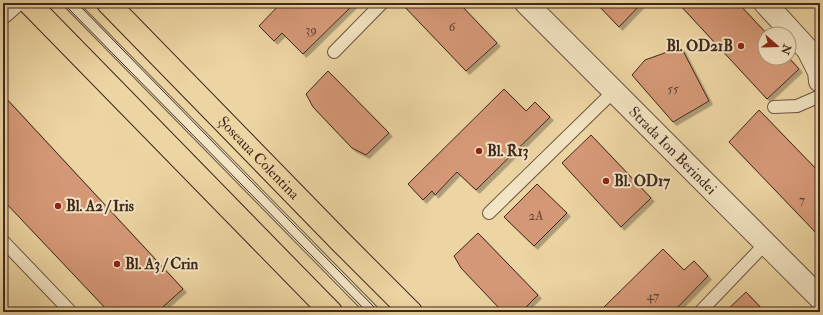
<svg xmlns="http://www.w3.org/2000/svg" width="823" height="315" viewBox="0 0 823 315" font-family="'IM FELL Double Pica',serif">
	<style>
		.building { fill: #d59876; stroke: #3f291e; filter: url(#shadow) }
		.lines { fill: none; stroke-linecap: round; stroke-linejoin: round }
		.service-casing { stroke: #6a543f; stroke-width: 14 }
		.minor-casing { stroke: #6a543f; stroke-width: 24 }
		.primary-casing { stroke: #3f291e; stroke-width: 24 }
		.service { stroke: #f3e4c3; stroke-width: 12 }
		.minor { stroke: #f3e4c3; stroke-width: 22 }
		.primary { stroke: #edd5a3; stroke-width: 22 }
		.tram { stroke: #3f291e; stroke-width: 1 }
		.poi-dot { fill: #8f2418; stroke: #f3e4c3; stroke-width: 1.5 }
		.labels { text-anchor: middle; stroke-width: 4; stroke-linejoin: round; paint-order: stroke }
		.number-label { font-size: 13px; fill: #644534 }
		.poi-label { font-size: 15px; font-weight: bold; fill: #3f291e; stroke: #f3e4c3; text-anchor: start }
		.street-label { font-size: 15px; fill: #3f291e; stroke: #f3e4c3 }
	</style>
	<defs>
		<filter id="shadow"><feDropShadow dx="3.5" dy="3.5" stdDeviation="0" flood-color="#0004"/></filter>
	</defs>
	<rect width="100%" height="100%" fill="#edd5a3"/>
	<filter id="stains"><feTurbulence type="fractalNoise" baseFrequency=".005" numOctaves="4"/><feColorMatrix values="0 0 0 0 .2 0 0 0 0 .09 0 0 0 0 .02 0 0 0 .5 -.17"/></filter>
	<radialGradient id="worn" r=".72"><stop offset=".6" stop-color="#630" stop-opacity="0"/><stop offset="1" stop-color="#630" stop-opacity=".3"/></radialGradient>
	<path class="building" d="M281,3H355L303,54L282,33L274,41L259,26Z
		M401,3H459L497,43L466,71Z
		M596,3H642L619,27Z
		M678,3H738L767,34H765V58H789L799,69L767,99Z
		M681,47L709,101L673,122L632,75L645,60Z
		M328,71L389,133L366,155L352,148L313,107L306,94Z
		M504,89L526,111L535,102L550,117L476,190L457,172L435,195L432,191L423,200L408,184Z
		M3,95L183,289L157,312H109L3,200Z
		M759,110L820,173V237L729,142Z
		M591,135L651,198L621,227L562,163Z
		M537,184L567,213L534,246L504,217Z
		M478,233L538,295L521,312H505L500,309L461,268L454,256Z
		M663,249L684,270L694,261L708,276L673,312H599Z
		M746,292L765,312H725Z"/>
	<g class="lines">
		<defs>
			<path id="service" d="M70,3L373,312
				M334,52L382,3
				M774,107L797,106L820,96
				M489,213L614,91
				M3,241L71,312
				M700,312L766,243"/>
			<g id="minor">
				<path id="s1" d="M526,3L820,298"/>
				<path d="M765,3L808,50L819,72L820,81"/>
				<path d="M3,12L13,3"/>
			</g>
			<g id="primary">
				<path d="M29,3L331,312"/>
				<path id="s2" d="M108,3L341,242L411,312"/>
			</g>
		</defs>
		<use href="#service" class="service-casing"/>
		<use href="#minor" class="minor-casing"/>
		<use href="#primary" class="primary-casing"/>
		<use href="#service" class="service"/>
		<use href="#minor" class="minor"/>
		<use href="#primary" class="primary"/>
		<path class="tram" d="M63,3L367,312
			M77,3L379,312"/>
	</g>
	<g class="poi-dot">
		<circle cx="741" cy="46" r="4"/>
		<circle cx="479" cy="151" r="4"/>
		<circle cx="606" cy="181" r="4"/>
		<circle cx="58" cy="206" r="4"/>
		<circle cx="117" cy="264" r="4"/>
	</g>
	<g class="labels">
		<g class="number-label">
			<text x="452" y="31">6</text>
			<text x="311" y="34">39</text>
			<text x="673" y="93">55</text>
			<text x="802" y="204">7</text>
			<text x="536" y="220">2A</text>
			<text x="653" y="300">47</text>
		</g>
		<g class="poi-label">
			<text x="733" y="51" text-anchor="end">Bl. OD21B</text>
			<text x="487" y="156">Bl. R13</text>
			<text x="614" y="186">Bl. OD17</text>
			<text x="66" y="211">Bl. A2 / Iris</text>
			<text x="125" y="269">Bl. A3 / Crin</text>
		</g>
		<g class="street-label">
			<text dy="5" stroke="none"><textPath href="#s1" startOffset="208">Strada Ion Berindei</textPath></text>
			<text dy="5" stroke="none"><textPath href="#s2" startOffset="216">Șoseaua Colentina</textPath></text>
		</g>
	</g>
	<rect width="823" height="315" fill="none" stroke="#edd5a3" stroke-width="16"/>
	<rect x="4" y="4" width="815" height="307" fill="none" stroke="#3f291e" stroke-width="2"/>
	<rect x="8" y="8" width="807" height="299" fill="none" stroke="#3f291e"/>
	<g transform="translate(777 46) rotate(110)"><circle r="19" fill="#f3e4c3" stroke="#ab9981"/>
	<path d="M0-3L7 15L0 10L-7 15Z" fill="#8f2418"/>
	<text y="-6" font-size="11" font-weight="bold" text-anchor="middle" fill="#3f291e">N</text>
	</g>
	<rect width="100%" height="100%" filter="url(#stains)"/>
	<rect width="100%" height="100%" fill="url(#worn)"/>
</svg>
